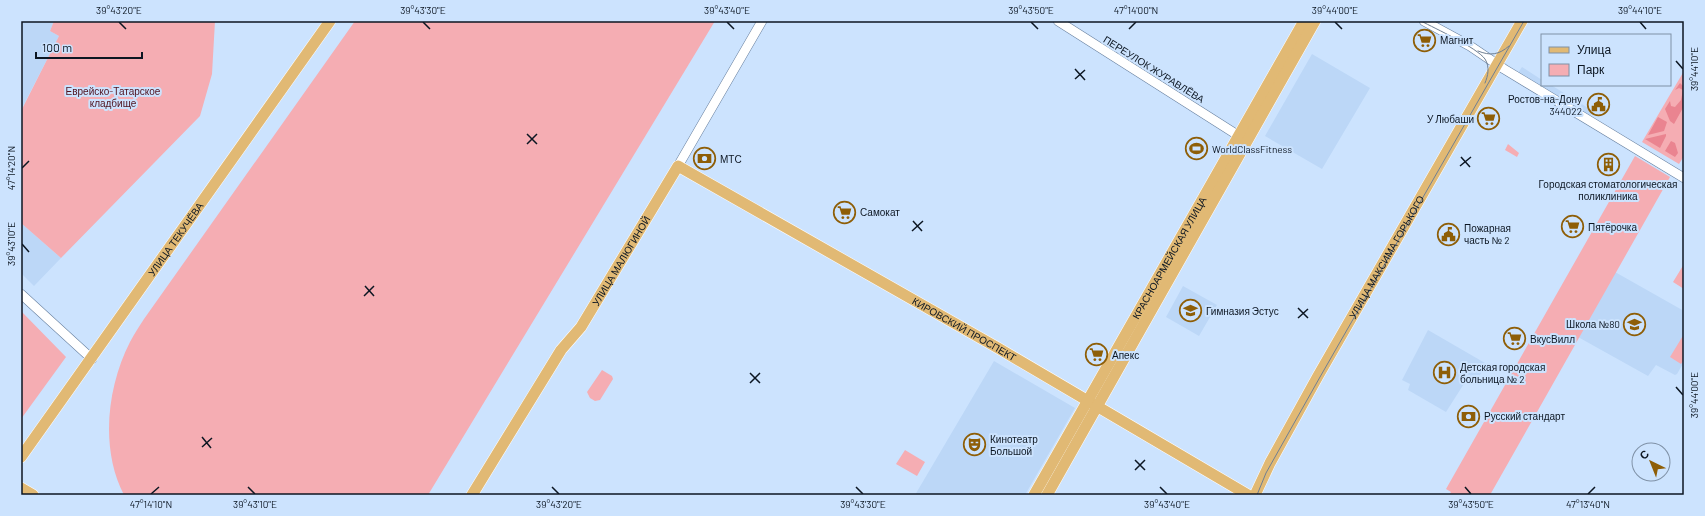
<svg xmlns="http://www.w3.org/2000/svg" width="1705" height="516" viewBox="0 0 1705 516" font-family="Barlow,sans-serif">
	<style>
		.built { fill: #bcd7f7 }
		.green { fill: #f5adb3 }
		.forest { fill: #ea8490 }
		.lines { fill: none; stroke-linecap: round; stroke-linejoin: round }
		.minor-casing { stroke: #667f9e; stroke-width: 10 }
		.major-casing { stroke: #fff; stroke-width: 12 }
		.minor { stroke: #fff; stroke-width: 9 }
		.major { stroke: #e1b974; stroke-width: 11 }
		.tram { stroke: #6f7f93; stroke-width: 1 }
		.ticks { fill: none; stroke: #0c1622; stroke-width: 1.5 }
		.labels { text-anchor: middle; stroke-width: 4; stroke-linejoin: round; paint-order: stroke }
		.poi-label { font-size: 10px; fill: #0c1622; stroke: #cce3fe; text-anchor: start }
		.street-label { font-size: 10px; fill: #0c1622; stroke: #cce3fe }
		.park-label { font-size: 10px; fill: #4f111d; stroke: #cce3fe }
		.neatline { fill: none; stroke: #0c1622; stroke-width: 1.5 }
		.ticks-label { font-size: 10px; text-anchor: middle; fill: #0c1622 }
	</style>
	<rect width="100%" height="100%" fill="#cce3fe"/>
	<path class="built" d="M21,21H54L50,31L59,36L21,110Z
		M1312,54L1370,88L1322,169L1265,136Z
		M1522,67L1542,80V85H1551L1593,111L1589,117L1518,73Z
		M21,223L61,258L34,286L21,273Z
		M1615,272L1684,311V362L1677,374L1675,375L1656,365L1648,376L1578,337Z
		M1183,286L1217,305L1199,336L1166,317Z
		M1428,330L1485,363L1483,367L1484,368L1477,380L1474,383L1467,379L1446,412L1408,390L1410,384L1402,380Z
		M994,361L1075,408L1025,495H915Z"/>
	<path class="green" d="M54,21H215L212,74L200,116L61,258L21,223V111L59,36L50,31Z
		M355,21H715L428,495H124C100,449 107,387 130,342C134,334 139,327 144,319Z
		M1684,71V156L1679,164L1642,142Z
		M1508,144L1519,153L1517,157L1505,150Z
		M1635,156L1670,177L1490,495H1449L1451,492L1446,489Z
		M1684,264V289L1673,282Z
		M21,311L66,357L21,419Z
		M1684,334V360L1681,364L1670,357Z
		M602,370L612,376L613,379L600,400L595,401L590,398L587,392Z
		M905,450L925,462L917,476L896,464Z"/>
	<path class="forest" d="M1680,83L1684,87V106L1674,124L1670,121L1665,109L1670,101L1671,106L1675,107L1681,100L1683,90L1679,88L1675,90Z
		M1658,117L1667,122L1664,131L1648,135Z
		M1666,134V136L1660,148L1645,139Z
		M1671,141L1675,143L1678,153L1675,157L1665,151Z"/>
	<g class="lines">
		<defs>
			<path id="minor" d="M1058,21L1239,136
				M1424,21L1470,46L1504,69L1684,178
				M678,166L762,21
				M21,294L92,359"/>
			<g id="major">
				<path id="s1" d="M21,457L330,21"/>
				<path d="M21,488L33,495"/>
				<path id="s2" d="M472,495L561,350L581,327L678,166L998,348L1248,495"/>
				<path id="s3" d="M1034,495L1304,21"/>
				<path d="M1047,495L1315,21"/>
				<path id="s4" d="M1255,495L1270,463L1318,376L1522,21"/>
			</g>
		</defs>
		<use href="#minor" class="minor-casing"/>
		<use href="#major" class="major-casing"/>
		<use href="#minor" class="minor"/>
		<use href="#major" class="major"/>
		<path class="tram" d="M1421,21C1436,29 1476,47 1485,59C1490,67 1488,76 1485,83
			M1478,51C1490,56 1499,55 1509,46
			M1257,495L1266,473L1320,377L1524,21"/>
	</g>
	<path class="ticks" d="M119,22L126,29M423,22L430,29M727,22L734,29M1031,22L1038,29M1335,22L1342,29M1640,22L1646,29M1129,29L1136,22M1676,61L1683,69M1075,69L1085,80M1075,79L1085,70M527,134L537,144M527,144L537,134M1461,157L1470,167M1460,166L1471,157M22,168L29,161M913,221L922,231M912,231L923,221M22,244L29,252M365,286L374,296M364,296L374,286M1298,308L1308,318M1298,318L1308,309M750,373L760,383M750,383L760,373M1676,387L1683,395M202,437L211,448M202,447L212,438M1135,460L1145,470M1135,470L1145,460M248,487L255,494M552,487L559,494M856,487L863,494M1160,487L1167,494M1465,487L1471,494M151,494L159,487M1588,494L1595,487"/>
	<defs>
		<symbol id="supermarket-ring" viewBox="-11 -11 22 22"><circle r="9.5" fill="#cce3fe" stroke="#8e5e07" stroke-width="1.5"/><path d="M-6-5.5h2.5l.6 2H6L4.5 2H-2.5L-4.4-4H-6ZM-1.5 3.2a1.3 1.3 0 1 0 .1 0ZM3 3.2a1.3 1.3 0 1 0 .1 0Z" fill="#8e5e07"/></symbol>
		<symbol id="civic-ring" viewBox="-11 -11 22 22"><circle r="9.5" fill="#cce3fe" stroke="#8e5e07" stroke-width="1.5"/><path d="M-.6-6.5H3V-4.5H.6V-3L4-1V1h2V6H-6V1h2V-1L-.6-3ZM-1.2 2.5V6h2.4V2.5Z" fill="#8e5e07"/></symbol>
		<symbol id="stadium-ring" viewBox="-11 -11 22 22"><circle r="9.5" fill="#cce3fe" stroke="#8e5e07" stroke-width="1.5"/><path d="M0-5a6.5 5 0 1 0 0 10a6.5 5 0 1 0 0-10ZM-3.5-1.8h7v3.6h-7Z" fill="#8e5e07"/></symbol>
		<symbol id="bank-ring" viewBox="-11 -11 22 22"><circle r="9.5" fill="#cce3fe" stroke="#8e5e07" stroke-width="1.5"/><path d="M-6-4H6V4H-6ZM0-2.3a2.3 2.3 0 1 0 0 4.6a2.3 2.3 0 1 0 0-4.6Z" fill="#8e5e07"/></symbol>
		<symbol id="building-ring" viewBox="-11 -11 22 22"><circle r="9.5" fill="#cce3fe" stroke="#8e5e07" stroke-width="1.5"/><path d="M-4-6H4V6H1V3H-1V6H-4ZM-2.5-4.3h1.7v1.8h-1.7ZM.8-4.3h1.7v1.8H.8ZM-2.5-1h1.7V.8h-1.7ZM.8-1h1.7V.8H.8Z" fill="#8e5e07"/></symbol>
		<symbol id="school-ring" viewBox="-11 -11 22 22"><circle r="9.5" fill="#cce3fe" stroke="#8e5e07" stroke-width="1.5"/><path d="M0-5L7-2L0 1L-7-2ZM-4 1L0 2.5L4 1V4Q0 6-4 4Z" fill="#8e5e07"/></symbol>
		<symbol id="hospital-ring" viewBox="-11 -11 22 22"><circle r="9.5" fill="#cce3fe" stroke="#8e5e07" stroke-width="1.5"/><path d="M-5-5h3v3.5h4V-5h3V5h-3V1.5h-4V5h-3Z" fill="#8e5e07"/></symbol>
		<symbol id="theatre-ring" viewBox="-11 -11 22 22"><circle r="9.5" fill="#cce3fe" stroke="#8e5e07" stroke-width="1.5"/><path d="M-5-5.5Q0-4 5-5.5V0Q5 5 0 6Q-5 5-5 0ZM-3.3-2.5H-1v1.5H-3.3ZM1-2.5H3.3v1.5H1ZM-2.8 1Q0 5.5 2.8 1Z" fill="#8e5e07"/></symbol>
	</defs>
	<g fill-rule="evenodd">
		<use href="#supermarket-ring" x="1412" y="28" width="25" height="25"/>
		<use href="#civic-ring" x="1586" y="92" width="25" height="25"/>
		<use href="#supermarket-ring" x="1476" y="106" width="25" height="25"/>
		<use href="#stadium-ring" x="1184" y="136" width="25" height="25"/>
		<use href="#bank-ring" x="692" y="146" width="25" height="25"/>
		<use href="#building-ring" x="1596" y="152" width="25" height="25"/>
		<use href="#supermarket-ring" x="832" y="200" width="25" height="25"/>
		<use href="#supermarket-ring" x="1560" y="214" width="25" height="25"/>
		<use href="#civic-ring" x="1436" y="222" width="25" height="25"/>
		<use href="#school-ring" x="1178" y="298" width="25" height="25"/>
		<use href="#school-ring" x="1622" y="312" width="25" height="25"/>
		<use href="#supermarket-ring" x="1502" y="326" width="25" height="25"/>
		<use href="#supermarket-ring" x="1084" y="342" width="25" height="25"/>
		<use href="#hospital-ring" x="1432" y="360" width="25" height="25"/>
		<use href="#bank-ring" x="1456" y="404" width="25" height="25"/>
		<use href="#theatre-ring" x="962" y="432" width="25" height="25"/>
	</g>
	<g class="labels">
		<g class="poi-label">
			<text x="1440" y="44">Магнит</text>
			<text x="1582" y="103" text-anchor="end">Ростов-на-Дону<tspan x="1582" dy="12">344022</tspan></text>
			<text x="1474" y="123" text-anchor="end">У Любаши</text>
			<text x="1212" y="153">WorldClassFitness</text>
			<text x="720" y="163">МТС</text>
			<text x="1608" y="188" text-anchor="middle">Городская стоматологическая<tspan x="1608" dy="12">поликлиника</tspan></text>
			<text x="860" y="216">Самокат</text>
			<text x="1588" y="231">Пятёрочка</text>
			<text x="1464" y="232">Пожарная<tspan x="1464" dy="12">часть № 2</tspan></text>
			<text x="1206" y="315">Гимназия Эстус</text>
			<text x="1620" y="328" text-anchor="end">Школа №80</text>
			<text x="1530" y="343">ВкусВилл</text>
			<text x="1112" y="359">Апекс</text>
			<text x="1460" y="371">Детская городская<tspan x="1460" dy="12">больница № 2</tspan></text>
			<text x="1484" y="420">Русский стандарт</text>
			<text x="990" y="443">Кинотеатр<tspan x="990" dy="12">Большой</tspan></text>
		</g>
		<g class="street-label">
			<text transform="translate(1154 69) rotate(32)" y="4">ПЕРЕУЛОК ЖУРАВЛЁВА</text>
			<text dy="4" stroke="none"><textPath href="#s1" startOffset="267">УЛИЦА ТЕКУЧЁВА</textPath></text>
			<text dy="4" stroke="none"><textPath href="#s4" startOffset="272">УЛИЦА МАКСИМА ГОРЬКОГО</textPath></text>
			<text dy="4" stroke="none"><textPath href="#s3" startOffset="273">КРАСНОАРМЕЙСКАЯ УЛИЦА</textPath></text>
			<text dy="4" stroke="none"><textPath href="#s2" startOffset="278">УЛИЦА МАЛЮГИНОЙ</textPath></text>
			<text dy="4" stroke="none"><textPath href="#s2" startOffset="718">КИРОВСКИЙ ПРОСПЕКТ</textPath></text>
		</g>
		<g class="park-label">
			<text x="113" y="95">Еврейско-Татарское<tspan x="113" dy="12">кладбище</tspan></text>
		</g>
	</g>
	<rect width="1705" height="516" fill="none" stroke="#cce3fe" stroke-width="44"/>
	<rect x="1541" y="34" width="130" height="52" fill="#cce3fe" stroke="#7f91a6"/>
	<rect x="1549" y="47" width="20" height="6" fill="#e1b974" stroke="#7f91a6"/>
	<text x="1577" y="54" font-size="12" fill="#0c1622">Улица</text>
	<rect x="1549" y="64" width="20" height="12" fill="#f5adb3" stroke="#7f91a6"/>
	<text x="1577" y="74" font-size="12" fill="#0c1622">Парк</text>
	<g transform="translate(1651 462) rotate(317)"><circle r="19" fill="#cce3fe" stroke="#7f91a6"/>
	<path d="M0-3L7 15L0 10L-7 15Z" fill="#8e5e07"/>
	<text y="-6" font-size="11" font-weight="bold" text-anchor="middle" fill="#0c1622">С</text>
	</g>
	<path d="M36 52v6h106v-6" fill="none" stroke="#0c1622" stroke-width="2"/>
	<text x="42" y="52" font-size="12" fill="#0c1622" stroke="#cce3fe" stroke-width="3" paint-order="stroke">100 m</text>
	<rect x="22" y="22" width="1661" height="472" class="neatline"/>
	<g class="ticks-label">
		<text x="119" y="14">39°43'20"E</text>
		<text x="423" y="14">39°43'30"E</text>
		<text x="727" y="14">39°43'40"E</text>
		<text x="1031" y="14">39°43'50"E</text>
		<text x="1136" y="14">47°14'00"N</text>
		<text x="1335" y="14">39°44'00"E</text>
		<text x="1640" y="14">39°44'10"E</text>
		<text transform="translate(1694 69) rotate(-90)" y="4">39°44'10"E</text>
		<text transform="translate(11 168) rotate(-90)" y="4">47°14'20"N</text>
		<text transform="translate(11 244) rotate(-90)" y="4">39°43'10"E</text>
		<text transform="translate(1694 395) rotate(-90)" y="4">39°44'00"E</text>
		<text x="151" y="508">47°14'10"N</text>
		<text x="255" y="508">39°43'10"E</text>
		<text x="559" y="508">39°43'20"E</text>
		<text x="863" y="508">39°43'30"E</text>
		<text x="1167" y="508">39°43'40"E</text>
		<text x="1471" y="508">39°43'50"E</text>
		<text x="1588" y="508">47°13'40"N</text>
	</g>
</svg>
